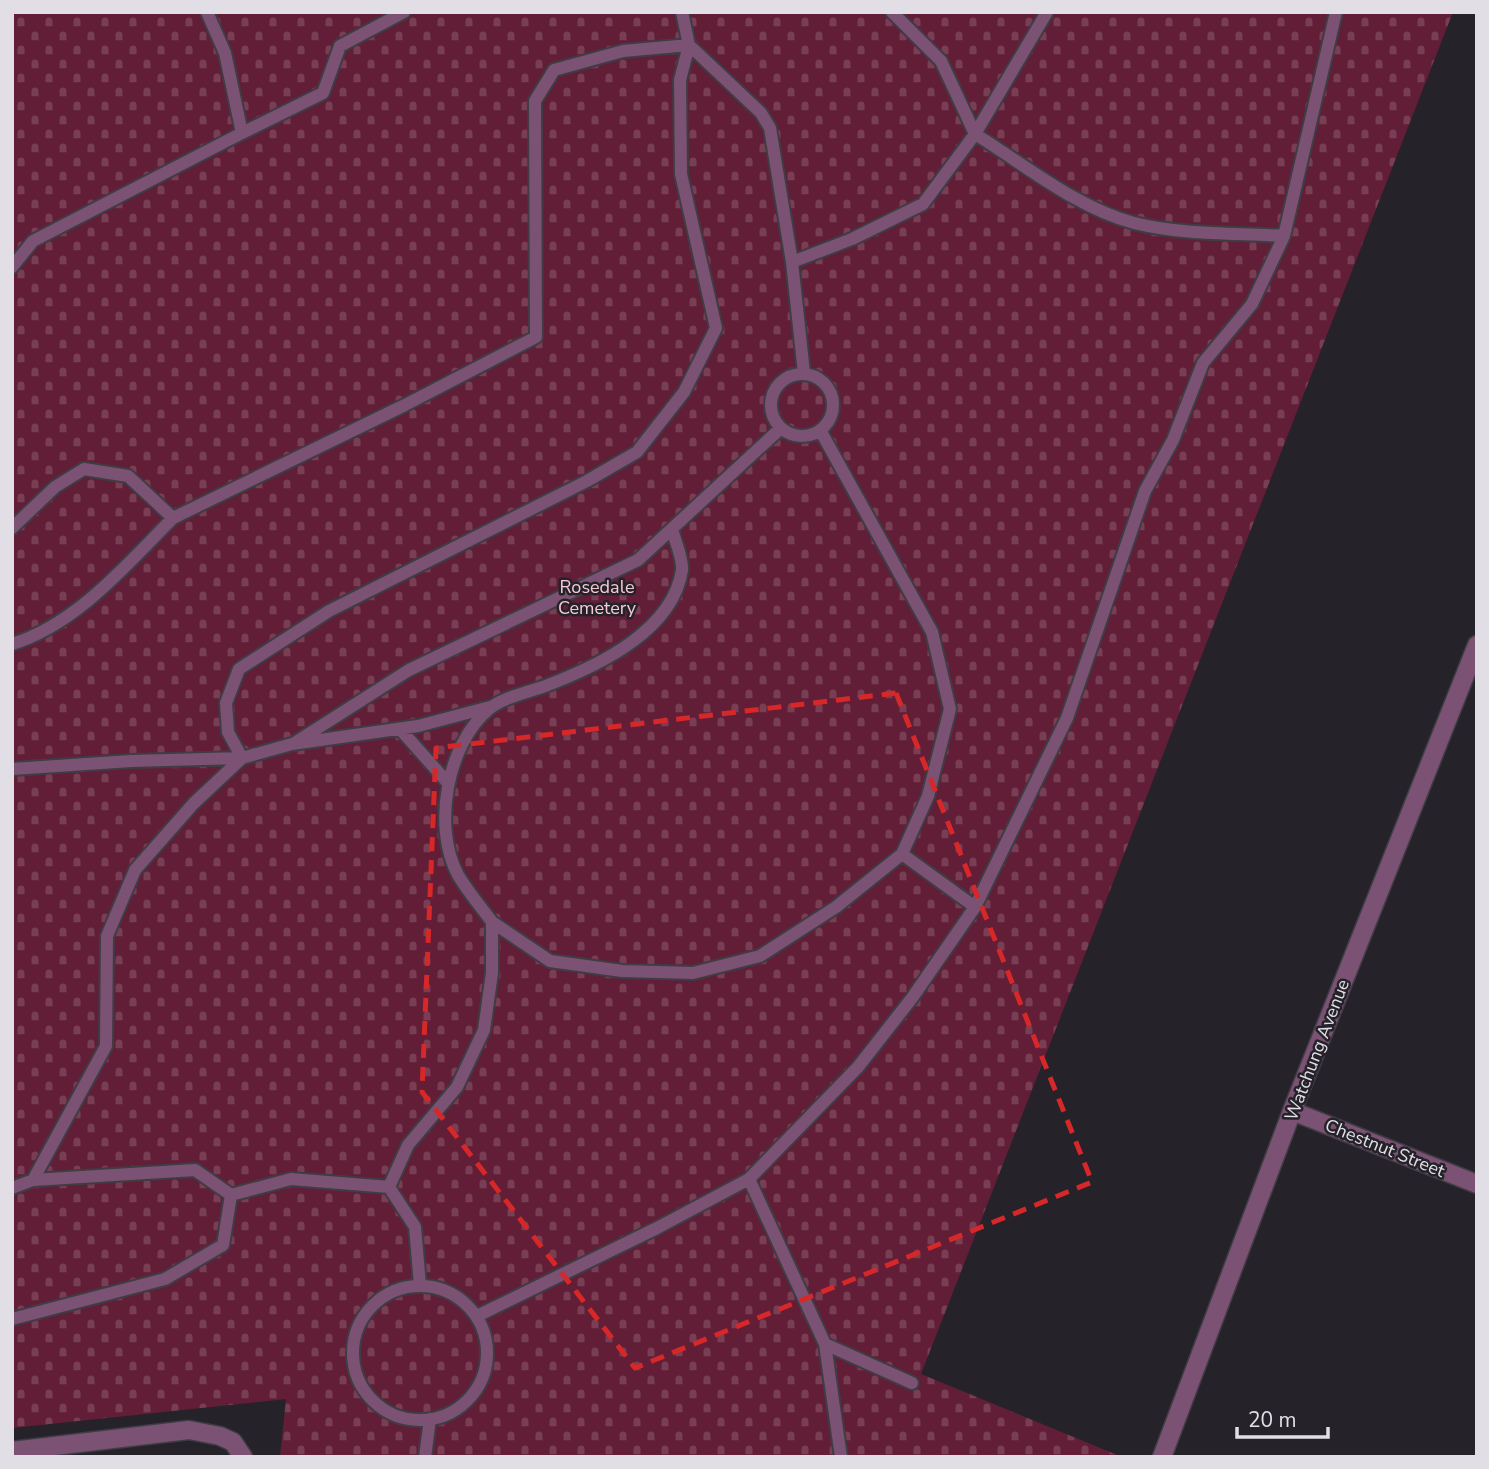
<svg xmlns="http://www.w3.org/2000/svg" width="1489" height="1469" viewBox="0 0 1489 1469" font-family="'Nunito Sans',sans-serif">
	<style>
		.cemetery { fill: url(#cemetery-stones) }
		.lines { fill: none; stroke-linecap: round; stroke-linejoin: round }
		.service-casing { stroke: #3f3c44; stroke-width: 16 }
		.minor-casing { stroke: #3f3c44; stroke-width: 21 }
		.service { stroke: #7b5273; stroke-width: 12 }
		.minor { stroke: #7b5273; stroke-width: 18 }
		.marked { fill: none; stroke: #d62828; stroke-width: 5; stroke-dasharray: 14 9; stroke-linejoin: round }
		.labels { text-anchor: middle; stroke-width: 5; stroke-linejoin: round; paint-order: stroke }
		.park-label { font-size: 18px; fill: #f6c9d4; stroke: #25222a }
		.street-label { font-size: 18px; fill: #e1dfe5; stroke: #25222a }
	</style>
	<defs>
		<pattern id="cemetery-stones" width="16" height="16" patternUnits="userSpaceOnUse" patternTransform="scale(1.75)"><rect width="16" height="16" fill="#621e36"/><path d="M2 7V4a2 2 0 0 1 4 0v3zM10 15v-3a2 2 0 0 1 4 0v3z" fill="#783e53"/></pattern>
	</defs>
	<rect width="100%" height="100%" fill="#25222a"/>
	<path class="cemetery" d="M12,12H1453L921,1374L1122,1457H280L286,1399L12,1428Z"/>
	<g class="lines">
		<defs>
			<path id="service" d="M207,12L225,53L242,133L323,93L340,46L404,12
				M1047,12L975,134C1025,165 1077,208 1134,223C1182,235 1235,233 1284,236
				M12,267L33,241L242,133
				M804,373L792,262L852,239L923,204L975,134L941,61L892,12
				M771 405a31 31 0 1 1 62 0a31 31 0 1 1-62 0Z
				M820,430L932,632L950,709L928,796L902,854
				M173,518L405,405L536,337L535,101L554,70L623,51L689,45L761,113L770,128L792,262
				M12,528L55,487L84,469L128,476L173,518C127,564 77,624 12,644
				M490,707L418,726L292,744L242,758L228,732L226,703L239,669L329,611L587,481L637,452L684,392L716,328L681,174L680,80L689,45L682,12
				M400,729L448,783
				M296,742L409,670L638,560L781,428
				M12,769L131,761L242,758
				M492,922C481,907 468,892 458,875C432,827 447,744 489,709C503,697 530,692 548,685C600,665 673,630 682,570C683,558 675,541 672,529
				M749,1179L825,1344
				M33,1180L106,1046L107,936L135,870L194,803L242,758
				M389,1187L408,1145L457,1087L484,1030L492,973V922L550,961L622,971L693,973L760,956L836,907L902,854L975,907L1067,718L1145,491L1173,440L1203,363L1252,304L1284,236L1336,12
				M12,1188L33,1180L195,1170L231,1195L223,1245L165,1279L12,1319
				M231,1195L291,1179L389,1187L415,1227L420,1285
				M353 1353a67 67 0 1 1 134 0a67 67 0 1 1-134 0Z
				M477,1316L657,1228L749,1179L858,1067L912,998L975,907
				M425,1457L430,1419
				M841,1457L825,1344L912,1383"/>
			<path id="minor" d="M1292,1111L1477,1184
				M12,1451L189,1430L220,1436L233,1442L243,1457
				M1162,1457L1292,1111L1477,645"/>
		</defs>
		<use href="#service" class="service-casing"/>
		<use href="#minor" class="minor-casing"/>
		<use href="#service" class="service"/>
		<use href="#minor" class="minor"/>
	</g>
	<path class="marked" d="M896,693L1092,1182L635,1368L422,1092L436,748Z"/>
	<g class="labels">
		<g class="park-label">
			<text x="597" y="593">Rosedale<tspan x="597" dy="21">Cemetery</tspan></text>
		</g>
		<g class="street-label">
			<text transform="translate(1317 1050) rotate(-69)" y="6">Watchung Avenue</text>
			<text transform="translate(1385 1148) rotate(22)" y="6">Chestnut Street</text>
		</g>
	</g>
	<rect width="1489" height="1469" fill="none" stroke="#e1dfe5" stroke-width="28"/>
	<path d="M1237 1427v10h91v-10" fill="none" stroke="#e1dfe5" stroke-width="3.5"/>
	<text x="1248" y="1427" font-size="21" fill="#e1dfe5" stroke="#25222a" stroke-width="5" paint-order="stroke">20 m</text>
</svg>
